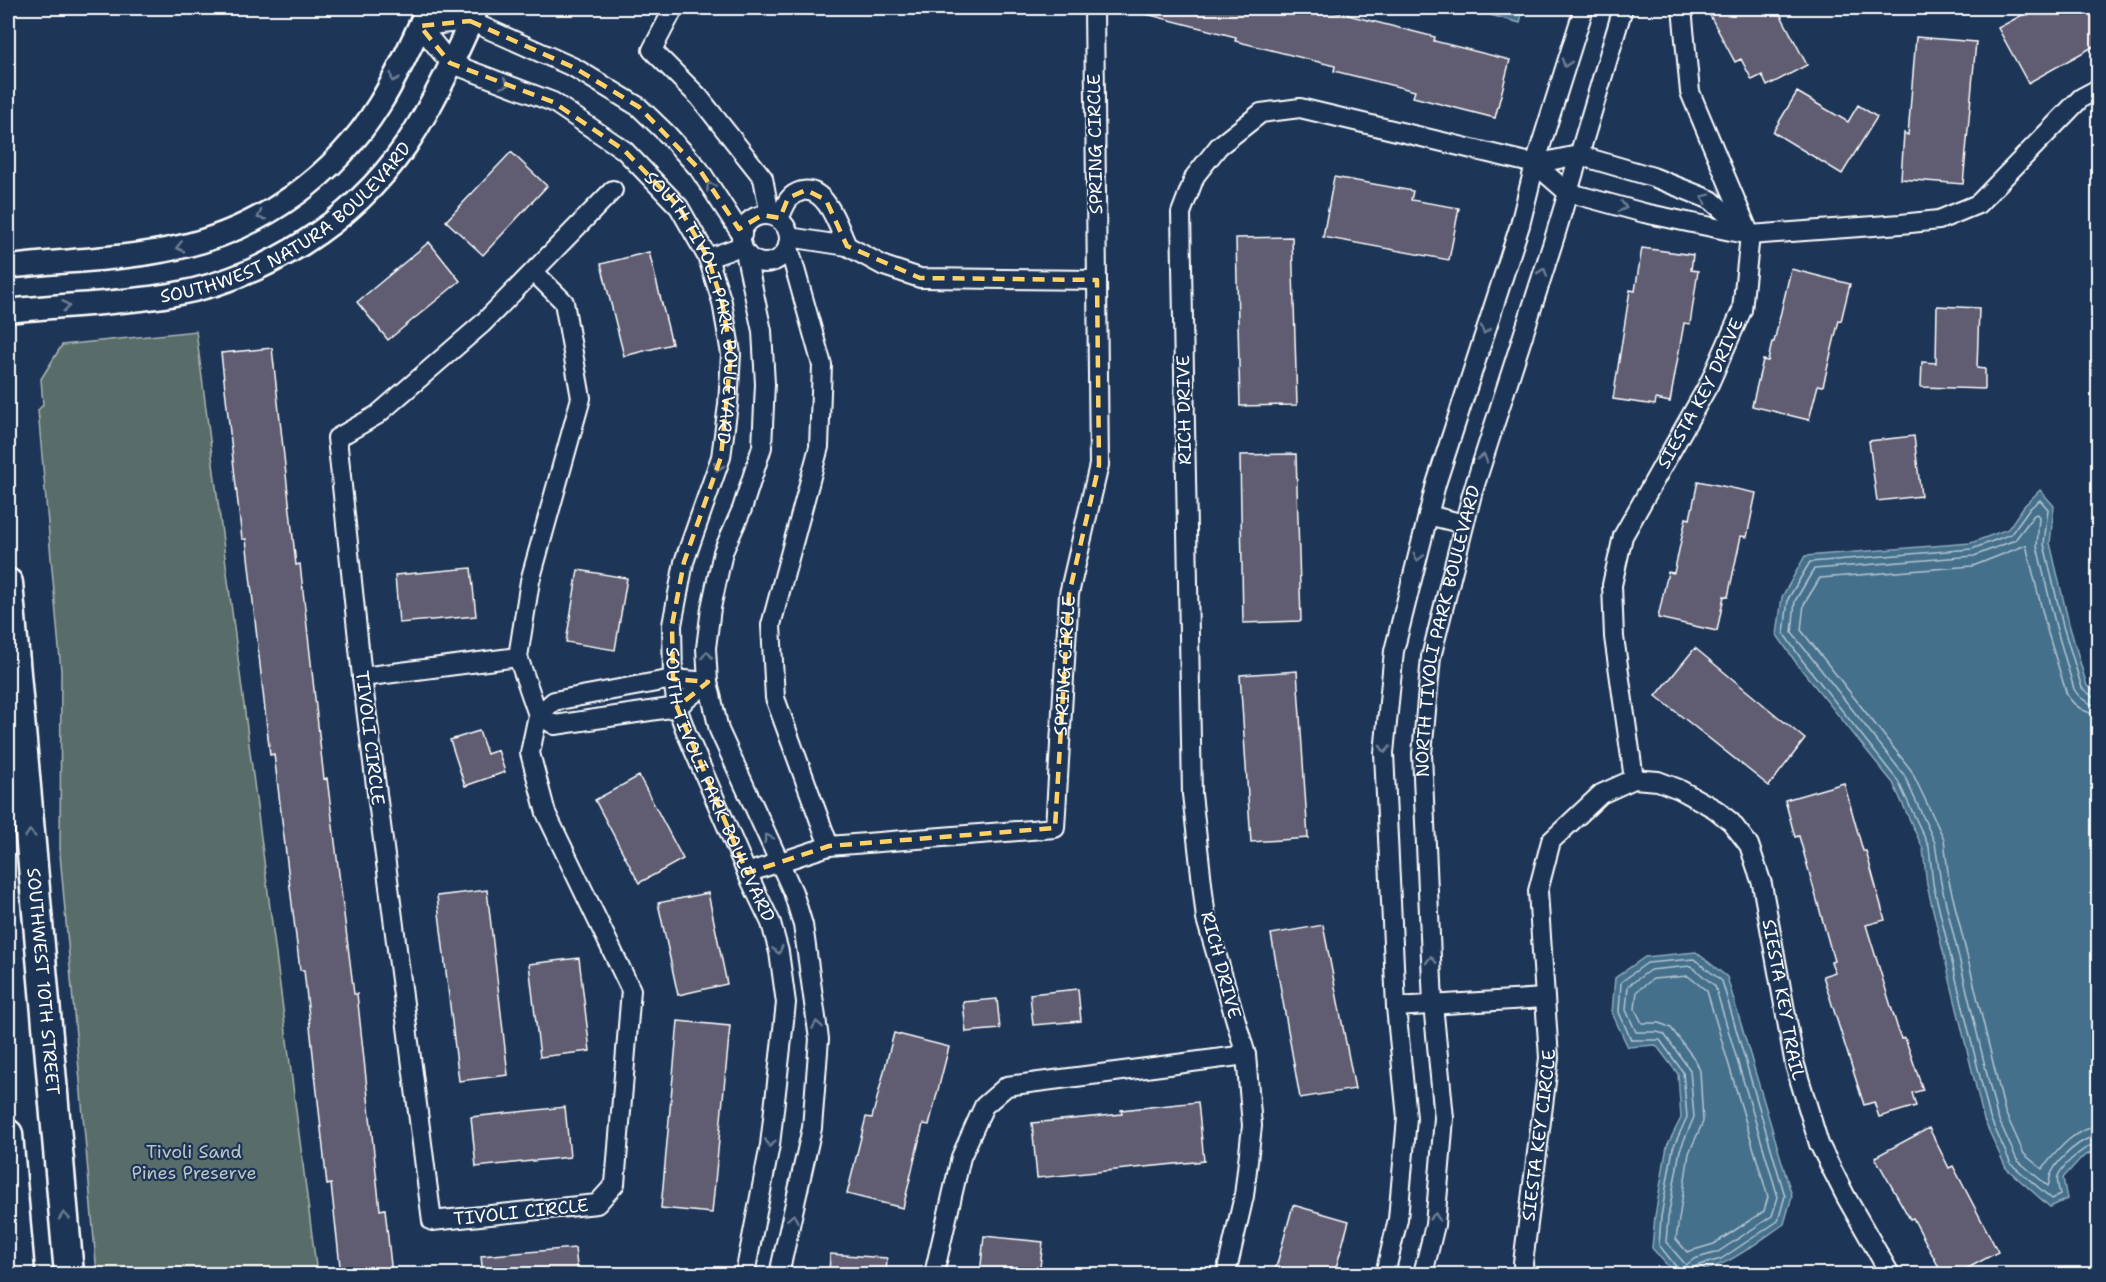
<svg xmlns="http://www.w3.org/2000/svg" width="2106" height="1282" viewBox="0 0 2106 1282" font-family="'Shantell Sans',sans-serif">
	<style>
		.green { fill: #596d69; stroke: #acb6b4; stroke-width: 1.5 }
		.water { fill: #446f8c; stroke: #8fa9ba; stroke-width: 1.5 }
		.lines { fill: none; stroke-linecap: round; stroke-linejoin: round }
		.shore { stroke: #b4c5d1; stroke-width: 1.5 }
		.building { fill: #615c71; stroke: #fff; stroke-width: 1.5 }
		.minor-casing { stroke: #fff; stroke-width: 22 }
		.tertiary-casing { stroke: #fff; stroke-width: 27 }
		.primary-casing { stroke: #fff; stroke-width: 33 }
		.minor { stroke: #1d3557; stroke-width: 18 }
		.tertiary { stroke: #1d3557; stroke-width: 22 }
		.primary { stroke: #1d3557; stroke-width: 28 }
		.oneway { stroke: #6c7c92 }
		.marked { fill: none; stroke: #ffd166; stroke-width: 4.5; stroke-dasharray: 12 8; stroke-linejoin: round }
		.labels { text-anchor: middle; stroke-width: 4.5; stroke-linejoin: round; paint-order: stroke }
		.street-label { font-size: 18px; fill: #fff; stroke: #1d3557 }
		.park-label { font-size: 18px; fill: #bdc5c3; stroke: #1d3557 }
	</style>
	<rect width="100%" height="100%" fill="#1d3557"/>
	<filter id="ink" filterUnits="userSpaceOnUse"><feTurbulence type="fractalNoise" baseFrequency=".0167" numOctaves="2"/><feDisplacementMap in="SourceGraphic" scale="12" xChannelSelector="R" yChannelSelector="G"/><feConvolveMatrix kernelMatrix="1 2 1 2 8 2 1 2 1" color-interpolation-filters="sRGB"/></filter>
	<g filter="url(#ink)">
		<path class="green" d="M196,331L317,1274H97L60,854L61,671L38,410L43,405L41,379L62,345Z"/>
		<path class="water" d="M1465,8H1523L1520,23Z
			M2040,490L2054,506L2050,543L2069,624L2087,686L2098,693V1148L2080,1159L2063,1178L2067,1199L2050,1207L2006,1168L1984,1120L1927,885L1923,849L1893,783L1797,664L1777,635L1782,597L1805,556L1971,543L2008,529L2024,506Z
			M1696,952L1727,977L1792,1196L1784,1224C1749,1248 1719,1275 1675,1274L1652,1248L1655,1216L1667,1146L1681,1118L1678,1074L1656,1045L1628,1047L1612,1013L1615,978L1645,957Z"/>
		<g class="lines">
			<path class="shore" d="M2098,698L2093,697L2082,688L2063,626L2044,544L2048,509L2040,500L2029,509L2011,534L1972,549L1810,562L1788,599L1784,634L1802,660L1898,781L1929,847L1933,884L1990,1118L2011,1164L2052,1199L2060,1195C2059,1189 2056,1181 2058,1176C2063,1164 2086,1145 2098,1143
				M2098,705C2089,705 2079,698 2074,689L2056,627L2037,546L2039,517L2037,514L2034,515L2015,540L1974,556L1814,569L1795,601L1792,633L1904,775L1935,843L1941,883L1997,1116L2017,1160L2048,1186C2050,1182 2049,1177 2052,1172C2059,1158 2082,1137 2098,1136
				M2098,714C2086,714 2074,706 2067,695L2047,630L2026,545L1973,566L1820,578L1804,604L1801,630L1911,770L1944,839L1949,881L2005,1112L2024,1154L2042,1169C2057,1151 2074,1128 2098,1127
				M1691,966L1715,986L1778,1197L1772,1216L1718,1252L1694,1259L1686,1265L1666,1242L1668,1218L1680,1150L1694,1117L1690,1070L1664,1034L1657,1032H1636L1626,1010L1628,986L1650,970Z
				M1688,976L1707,991L1768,1197L1764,1211L1714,1244L1687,1252L1676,1239L1689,1153L1703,1122L1700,1071L1696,1061L1671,1028L1660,1023H1642L1635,1009L1637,991L1653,979Z
				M1679,1274L1678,1269L1659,1245L1661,1217L1673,1148L1687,1117L1683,1072L1660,1040H1631L1619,1012L1621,982L1647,963L1694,959L1722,981L1785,1196L1778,1221L1721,1259L1696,1266L1693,1274"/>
		</g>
		<path class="building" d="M1146,8H1329L1328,10L1435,37L1434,41L1510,60L1495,118L1413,97L1415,91L1334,71L1335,66L1235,41L1236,37L1146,14Z
			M1706,8H1777L1807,65L1767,86L1762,75L1752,80L1741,59L1735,62Z
			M2035,8H2098V44L2028,83L1998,28Z
			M1916,37L1976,42L1963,184L1901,179L1904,133L1908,135Z
			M1797,92L1848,122L1858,105L1877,117L1842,174L1773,132Z
			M511,152L547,186L483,255L446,221Z
			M1334,177L1413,191L1411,200L1459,208L1449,260L1323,237Z
			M1292,237L1297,405L1240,406L1236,238Z
			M429,242L460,281L388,340L357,302Z
			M1642,248L1693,255L1691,270L1698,271L1690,324L1684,323L1670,402L1656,399L1655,405L1613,399L1630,290L1635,291Z
			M649,252L672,344L624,356L601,264Z
			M1791,269L1850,284L1841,321L1839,320L1823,386L1818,385L1809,420L1752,406L1763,360L1768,361L1772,342H1774Z
			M1937,306L1979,308L1977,368L1985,369V389L1921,387L1922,362L1936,363Z
			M272,348L296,565L300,564L324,779L327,778L354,994H357L380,1210L385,1209L392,1275H341L331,1184L327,1185L304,970H300L274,754L270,755L246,539H242L221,353Z
			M1914,436L1921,496L1877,501L1869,441Z
			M1296,454L1301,621L1243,623L1240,455Z
			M1698,481L1756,493L1747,537L1741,536L1728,597L1724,596L1717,631L1658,618L1668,572L1674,573L1686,518L1690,519Z
			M471,568L476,616L399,623L395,575Z
			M578,570L627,578L615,650L566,642Z
			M1695,648L1805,739L1769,786L1656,696Z
			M1297,671L1308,838L1251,842L1240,675Z
			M479,731L487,754L498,750L505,772L465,786L450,740Z
			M639,776L683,859L639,883L595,800Z
			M1844,783L1863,851H1866L1885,920L1866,925L1901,1039L1905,1038L1923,1090L1912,1093L1916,1106L1879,1117L1874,1102L1864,1105L1823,976L1835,972L1831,962L1834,961L1799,836L1795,837L1785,800Z
			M487,890L508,1075L459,1081L437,896Z
			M708,893L727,984L678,995L658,903Z
			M1323,925L1355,1089L1300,1098L1271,934Z
			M579,958L590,1051L540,1057L529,964Z
			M1078,989L1081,1021L1033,1025L1030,994Z
			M997,999L1000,1029L966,1032L963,1002Z
			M678,1021L730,1026L712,1213L661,1208Z
			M894,1033L949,1047L929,1125L923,1124L903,1208L847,1194L866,1117L872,1118Z
			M1198,1102L1204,1161L1037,1178L1032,1123L1122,1114L1121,1110Z
			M565,1107L570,1157L476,1167L471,1117Z
			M1929,1128L1949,1168L1953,1166L1998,1252L1955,1275H1943L1913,1218L1910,1219L1875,1157Z
			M1293,1205L1349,1221L1334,1275H1274Z
			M984,1236L1043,1242L1039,1275H980Z
			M575,1248L578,1275H483L481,1256Z
			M830,1254L887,1258L886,1275H829Z"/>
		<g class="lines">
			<defs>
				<g id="minor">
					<path d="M674,8L652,50L699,97L763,178L770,215"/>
					<path id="s1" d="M420,26L450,63L553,102L624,150L679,207L708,258L722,302L731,354L728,405L721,457L684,562L672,625L673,679L677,707L686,732L747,873L771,923L779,952L786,1003L770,1145L745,1274"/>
					<path d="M420,26L470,21L575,68L639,107L668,135L699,169L742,235"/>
					<path d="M1535,164L1578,155L1653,177L1711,200L1747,232"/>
					<circle cx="765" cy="239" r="24"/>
					<path d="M779,219C785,206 787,195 802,191C827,186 839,229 847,246"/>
					<path d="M789,237L847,246L884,266L920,278L1097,280"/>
					<path id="s2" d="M788,244L822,365L819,447L771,625L775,698L829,846L1055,828L1069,594L1099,465L1094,8"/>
					<path d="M745,252L762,331L765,384L762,447L742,509L723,552L711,608L706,648L708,682L719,730L793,892L803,925L819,1039L812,1128L779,1274"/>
					<path d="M708,258L742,246"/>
					<path d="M534,272L564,302L581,398L530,581L518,657L538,715L530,753L546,813L631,990L615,1184L597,1204L432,1221L362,677L337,438L377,415L482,324L613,190"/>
					<path d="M1428,515L1464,524"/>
					<path d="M362,677L518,657"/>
					<path d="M673,679L708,682L677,707L555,725L538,715L554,701Z"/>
					<path id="s3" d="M1634,779L1614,637L1612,585L1623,536L1709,384L1742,310L1750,235L1690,92L1682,8"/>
					<path d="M747,873L829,846"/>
					<path d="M1396,1007L1544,998"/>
					<path d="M1246,1055L1206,919L1192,794L1181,213L1195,176L1219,146L1261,113L1300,108L1535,164L1567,192L1644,213L1750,235L1901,224L1939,220L1978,204L2081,98L2098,89"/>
					<path d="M934,1274L961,1157L984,1106L1007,1086L1246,1055L1252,1126L1244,1196L1226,1274"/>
					<path d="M1385,1274L1398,1219L1407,1118L1396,1007L1384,753L1394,651L1436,484L1520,225L1535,164L1584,8"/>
					<path id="s4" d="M1423,1274L1435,1225L1444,1118L1433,1004L1422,754L1431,657L1472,494L1555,236L1623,8"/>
					<path id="s5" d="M1524,1274L1523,1263L1549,1058L1538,891L1551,841L1601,794L1634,779L1658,781L1679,789L1715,809L1731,822L1749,845L1762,884L1795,1065L1819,1144L1846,1197L1890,1274"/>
				</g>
				<g id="tertiary">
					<path d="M8,267C65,260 124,260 180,247C261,229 335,176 379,105C398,75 413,40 428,8"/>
					<path id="s6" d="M8,311C62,305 117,304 170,295C264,279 352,223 406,145C435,102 456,54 477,8"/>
				</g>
				<g id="primary">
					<path id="s7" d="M8,583L69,1274"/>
					<path d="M8,1134L20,1274"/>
				</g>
			</defs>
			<use href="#minor" class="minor-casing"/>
			<use href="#tertiary" class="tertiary-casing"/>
			<use href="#primary" class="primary-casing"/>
			<use href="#minor" class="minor"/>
			<use href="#tertiary" class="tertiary"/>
			<use href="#primary" class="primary"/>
		</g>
		<defs><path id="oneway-chevron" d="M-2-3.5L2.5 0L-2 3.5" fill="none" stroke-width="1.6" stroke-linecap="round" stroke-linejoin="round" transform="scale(1.5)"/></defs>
		<g class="oneway">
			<use href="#oneway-chevron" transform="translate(1566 63) rotate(107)"/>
			<use href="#oneway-chevron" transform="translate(394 78) rotate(117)"/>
			<use href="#oneway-chevron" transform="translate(505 84) rotate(21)"/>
			<use href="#oneway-chevron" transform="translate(710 186) rotate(-124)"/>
			<use href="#oneway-chevron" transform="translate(1705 198) rotate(-154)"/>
			<use href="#oneway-chevron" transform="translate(1623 207) rotate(15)"/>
			<use href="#oneway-chevron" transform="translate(261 216) rotate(153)"/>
			<use href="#oneway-chevron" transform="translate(180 247) rotate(167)"/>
			<use href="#oneway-chevron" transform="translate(1543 272) rotate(-71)"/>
			<use href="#oneway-chevron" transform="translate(66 306) rotate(-5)"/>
			<use href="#oneway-chevron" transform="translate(1485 330) rotate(108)"/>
			<use href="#oneway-chevron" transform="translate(1483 458) rotate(-72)"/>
			<use href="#oneway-chevron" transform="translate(718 467) rotate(109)"/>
			<use href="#oneway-chevron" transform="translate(1418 557) rotate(104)"/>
			<use href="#oneway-chevron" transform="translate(707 655) rotate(-91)"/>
			<use href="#oneway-chevron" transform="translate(1385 749) rotate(93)"/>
			<use href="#oneway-chevron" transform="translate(30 834) rotate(-95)"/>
			<use href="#oneway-chevron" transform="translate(768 838) rotate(-115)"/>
			<use href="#oneway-chevron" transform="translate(778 950) rotate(78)"/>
			<use href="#oneway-chevron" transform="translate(1431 960) rotate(-92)"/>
			<use href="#oneway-chevron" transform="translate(817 1025) rotate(-99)"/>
			<use href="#oneway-chevron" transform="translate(770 1143) rotate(98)"/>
			<use href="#oneway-chevron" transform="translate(64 1216) rotate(-95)"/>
			<use href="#oneway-chevron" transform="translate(1435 1217) rotate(-84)"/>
			<use href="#oneway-chevron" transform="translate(793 1218) rotate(-78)"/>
		</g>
	</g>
	<path class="marked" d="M470,21L575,68L639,107L699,169L739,229L762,215L780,218L788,198L806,190L826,200L847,246L920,278L1097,280L1099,465L1069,594L1055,828L829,846L747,873L677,707L708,682L673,679L672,625L684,562L721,457L731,354L722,302L708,258L679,207L624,150L553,102L450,63L420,26Z"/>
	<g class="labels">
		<g class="street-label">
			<text transform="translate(1095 144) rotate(-91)" y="6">SPRING CIRCLE</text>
			<text dy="6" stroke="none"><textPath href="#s6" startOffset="302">SOUTHWEST NATURA BOULEVARD</textPath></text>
			<text dy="6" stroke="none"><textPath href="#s1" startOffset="424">SOUTH TIVOLI PARK BOULEVARD</textPath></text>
			<text dy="6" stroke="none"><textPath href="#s3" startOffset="408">SIESTA KEY DRIVE</textPath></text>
			<text transform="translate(1184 410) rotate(-91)" y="6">RICH DRIVE</text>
			<text dy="6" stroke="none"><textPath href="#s4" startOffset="648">NORTH TIVOLI PARK BOULEVARD</textPath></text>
			<text dy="6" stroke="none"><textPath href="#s2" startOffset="1012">SPRING CIRCLE</textPath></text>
			<text transform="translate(370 738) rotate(83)" y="6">TIVOLI CIRCLE</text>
			<text dy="6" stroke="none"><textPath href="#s1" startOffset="928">SOUTH TIVOLI PARK BOULEVARD</textPath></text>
			<text transform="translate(1221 965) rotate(75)" y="6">RICH DRIVE</text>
			<text dy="6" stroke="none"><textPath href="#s7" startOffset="400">SOUTHWEST 10TH STREET</textPath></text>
			<text dy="6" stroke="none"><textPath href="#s5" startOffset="838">SIESTA KEY TRAIL</textPath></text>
			<text dy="6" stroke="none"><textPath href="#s5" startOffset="140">SIESTA KEY CIRCLE</textPath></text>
			<text transform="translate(521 1212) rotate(-6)" y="6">TIVOLI CIRCLE</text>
		</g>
		<g class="park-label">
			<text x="194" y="1158">Tivoli Sand<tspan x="194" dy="21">Pines Preserve</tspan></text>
		</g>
	</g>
	<rect width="2106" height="1282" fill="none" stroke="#1d3557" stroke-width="30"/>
	<rect x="15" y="15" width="2076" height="1252" fill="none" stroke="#fff" stroke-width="2" filter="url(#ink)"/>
</svg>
